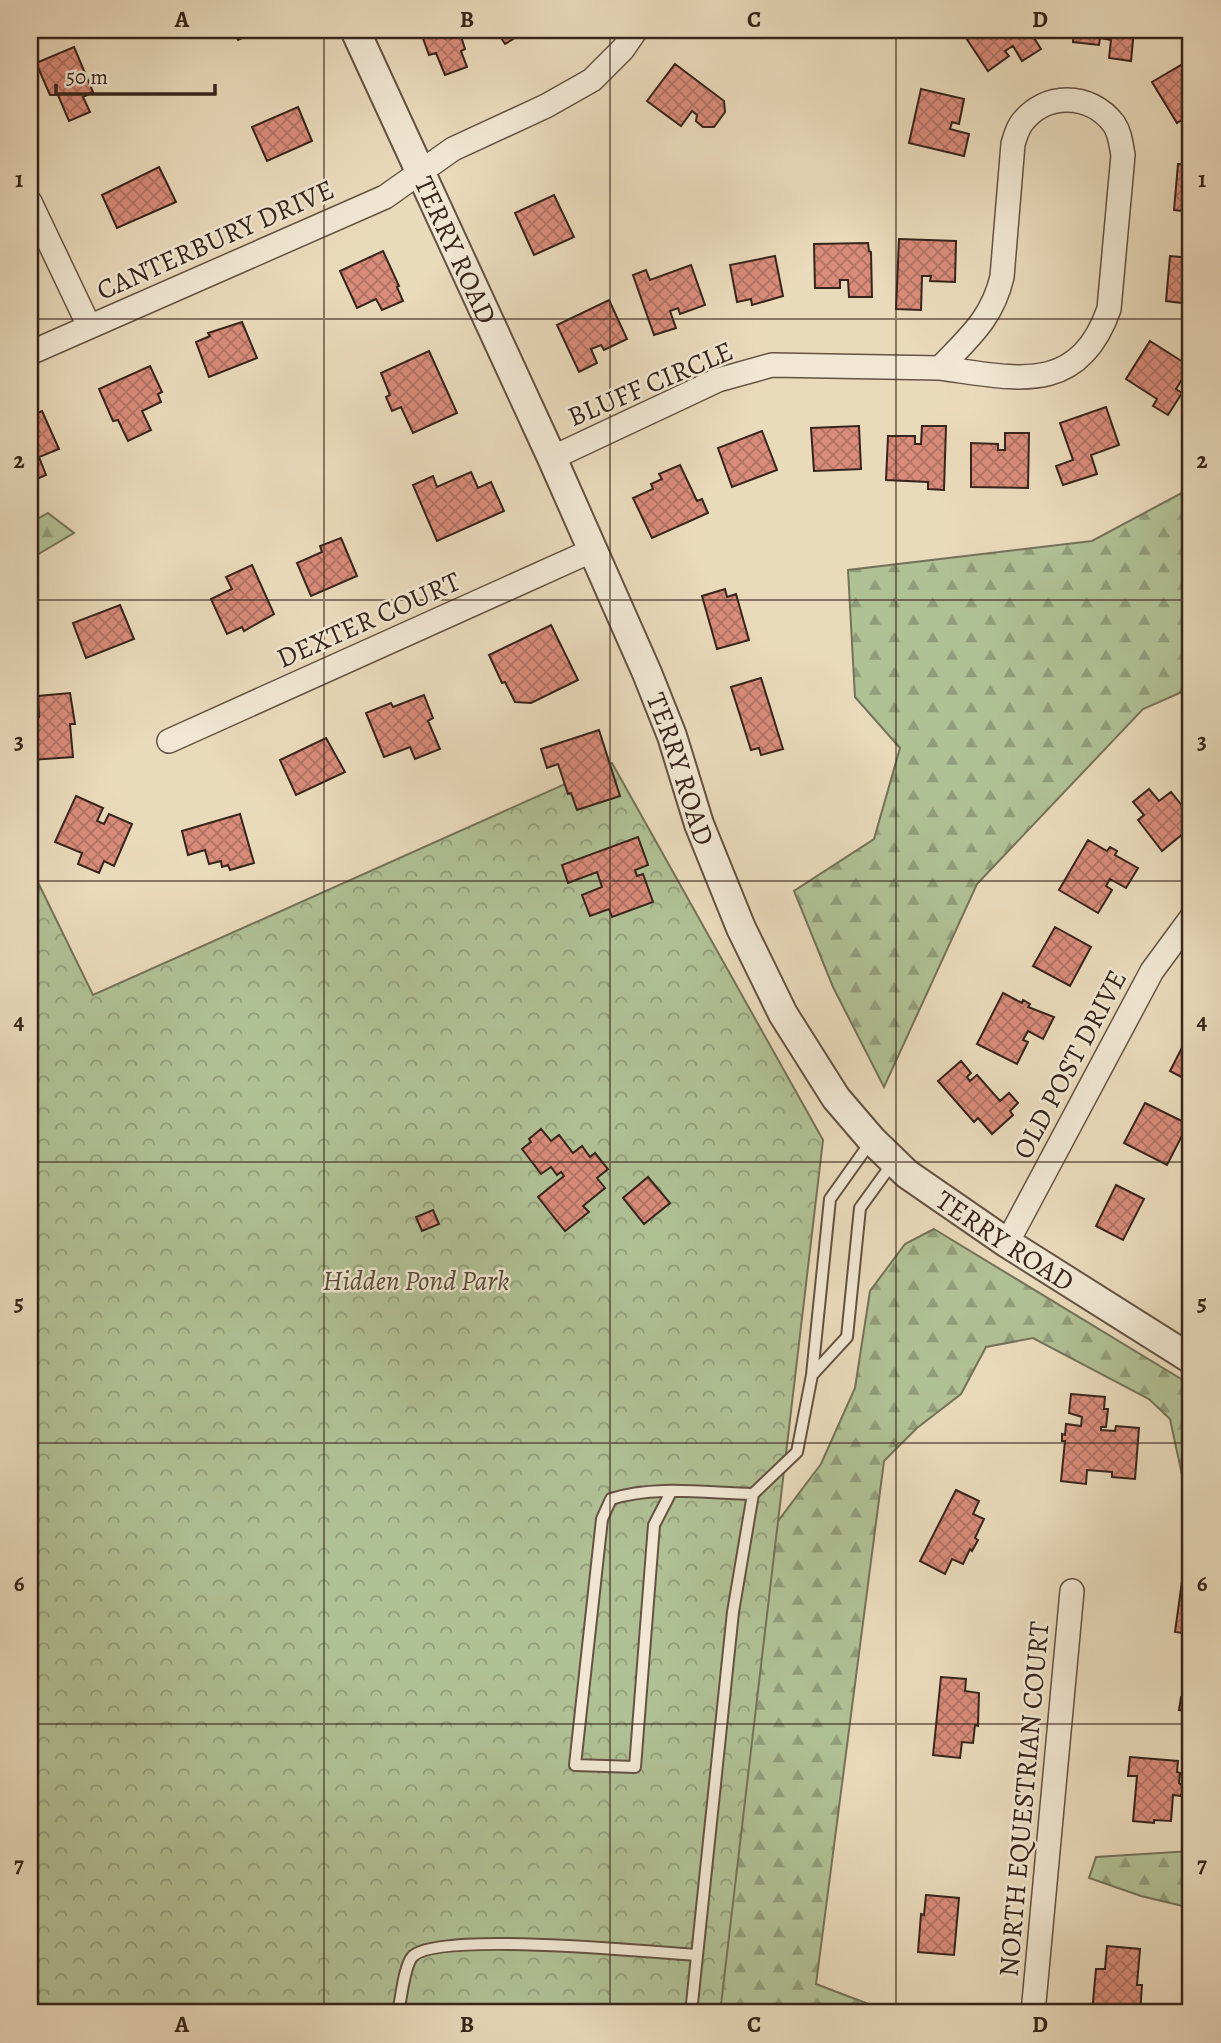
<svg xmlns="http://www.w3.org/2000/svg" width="1221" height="2043" viewBox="0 0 1221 2043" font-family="Alegreya,serif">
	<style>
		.forest { fill: url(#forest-firs); stroke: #747258; stroke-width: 2 }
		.park { fill: url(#park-crowns); stroke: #747258; stroke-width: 2 }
		.building { fill: url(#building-cross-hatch); stroke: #37241a; stroke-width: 2 }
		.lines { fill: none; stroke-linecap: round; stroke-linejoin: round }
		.service-casing { stroke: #645242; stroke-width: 14 }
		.minor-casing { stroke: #645242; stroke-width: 26 }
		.tertiary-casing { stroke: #645242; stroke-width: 32 }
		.service { stroke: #f1e7d3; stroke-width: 10 }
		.minor { stroke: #f1e7d3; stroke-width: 23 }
		.tertiary { stroke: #f1e7d3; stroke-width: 28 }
		.grid { fill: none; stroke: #37241a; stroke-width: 2; stroke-opacity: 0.55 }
		.labels { text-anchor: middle; stroke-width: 5; stroke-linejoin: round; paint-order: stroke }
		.street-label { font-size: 28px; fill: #37241a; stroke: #f1e7d3 }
		.park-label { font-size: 28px; font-style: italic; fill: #564b39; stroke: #f1e7d3 }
		.neatline { fill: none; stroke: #37241a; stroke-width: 2.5 }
		.grid-label { font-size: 23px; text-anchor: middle; font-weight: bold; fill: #37241a }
	</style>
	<defs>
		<pattern id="forest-firs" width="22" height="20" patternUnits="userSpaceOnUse" patternTransform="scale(1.75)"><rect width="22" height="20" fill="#b1c196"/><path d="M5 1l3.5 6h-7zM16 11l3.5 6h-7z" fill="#919d7a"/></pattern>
		<pattern id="park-crowns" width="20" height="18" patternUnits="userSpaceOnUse" patternTransform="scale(1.75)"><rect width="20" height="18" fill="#b1c196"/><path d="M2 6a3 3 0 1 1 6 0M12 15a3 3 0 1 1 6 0" fill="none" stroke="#919d7a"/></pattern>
		<pattern id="building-cross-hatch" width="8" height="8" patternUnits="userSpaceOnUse" patternTransform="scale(1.75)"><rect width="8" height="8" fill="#d98c7b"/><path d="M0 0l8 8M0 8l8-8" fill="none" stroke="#b17264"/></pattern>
	</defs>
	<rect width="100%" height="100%" fill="#eadabc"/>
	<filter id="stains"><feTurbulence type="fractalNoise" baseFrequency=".00286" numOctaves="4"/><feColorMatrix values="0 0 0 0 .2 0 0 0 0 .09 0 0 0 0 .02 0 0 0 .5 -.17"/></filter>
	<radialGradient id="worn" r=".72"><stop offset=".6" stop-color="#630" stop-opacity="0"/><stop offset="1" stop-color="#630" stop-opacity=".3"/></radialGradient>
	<path class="forest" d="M1191,488V688L1143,709L977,884L884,1087L833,987L794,891L874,839L900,748L855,697L848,570L1092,541Z
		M48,513L74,533L30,559V523Z
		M934,1229L1191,1385V1498H1187L1170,1419L1149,1399L1033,1338L986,1347L961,1394L917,1428L884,1461L816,1984L892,2013H716L763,1541L821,1464L855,1388L870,1291L905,1244Z
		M1191,1851V1908L1141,1896L1089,1878L1096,1857Z"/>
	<path class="park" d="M612,763L823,1140L720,2013H30V866L93,995Z"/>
	<path class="building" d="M234,30H260L238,40Z
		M420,30H459L465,49L461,51L467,67L445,75L436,53L429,55Z
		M496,30H528L505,44Z
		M737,30H764L761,38Z
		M966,30H1029L1041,49L1022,61L1013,46L1005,51L1009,56L988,71L962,32Z
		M1074,30H1134L1131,61L1109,58L1111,40L1100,38L1099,45L1073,42Z
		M74,47L93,92L83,97L90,112L69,121L58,95H50L36,63Z
		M1188,61L1191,67V114L1177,123L1152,82Z
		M675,64L724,101L725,112L714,127H703L696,121L697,115L692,111L681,126L647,101Z
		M921,89L964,99L959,124L952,122L950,129L969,134L964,156L909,143Z
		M298,107L312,141L267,161L252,127Z
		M1178,164L1191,165V212L1174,210Z
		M159,167L176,202L117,228L102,195Z
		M554,195L574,237L534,255L515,213Z
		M899,239L956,241L955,282L930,281L931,276H922L921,310L896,309Z
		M868,243L869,251L871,252L872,297H849L848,280H840V288H815L814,244Z
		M383,251L399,286L397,287L403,301L382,310L376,299L357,308L340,271Z
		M775,256L783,296L752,305L751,299L737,302L730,265Z
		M1170,256L1191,258V304L1166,301Z
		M691,265L705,305L680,314L678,308L670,311L676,328L654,335L633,275L646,270L650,280Z
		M609,300L627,339L604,350L601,345L591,349L597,363L579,372L557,325Z
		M242,322L257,358L209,377L196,342L210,336L208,333Z
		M1150,341L1183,362L1186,358L1191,361V379L1185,375L1176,389L1182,393L1168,415L1153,406L1157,399L1126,379Z
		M429,351L457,413L413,433L401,407L392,411L386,397L390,395L381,373Z
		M150,366L162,392L158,394L161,402L142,411L151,430L128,441L118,420L113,421L99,389Z
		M1106,407L1119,445L1091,455L1097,474L1063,485L1056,466L1073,460L1060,423Z
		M42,411L59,449L39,457L46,475L30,482V416Z
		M859,426L861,469L814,471L811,428Z
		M922,426H946L944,490L928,489V482L886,480L888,436H915V444H921Z
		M762,431L777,470L732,487L718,448Z
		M1005,433H1029L1028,488L971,487V443L998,444V450H1005Z
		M680,465L697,501L702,499L708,513L652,538L633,498L653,489L651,484L662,479L659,474Z
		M471,472L478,488L491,482L504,511L437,541L413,485L433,476L437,487Z
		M341,538L357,576L311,596L297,563L322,552L320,546Z
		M252,565L274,614L244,631L242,627L227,634L211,599L232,589L226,577Z
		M725,589L727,597L736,594L749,640L717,649L702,596Z
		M120,605L134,639L86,658L73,623Z
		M551,625L578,680L531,703L515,702L505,682L502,683L489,655Z
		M761,678L783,749L761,755L759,748L751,750L731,687Z
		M70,693L75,724H70L73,757L31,760L30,717H39L38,696Z
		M424,695L433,718L428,721L440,749L415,759L410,747L384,757L366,713L391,703L393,707Z
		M599,730L620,796L577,810L571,793L568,794L558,764L547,768L541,749Z
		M326,738L345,772L296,795L280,760Z
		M1149,789L1159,801L1171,792L1191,817V827L1162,851L1138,820L1144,815L1133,802Z
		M76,796L103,808L97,821L104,824L109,814L132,824L114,866L104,861L99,873L78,864L82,853L55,842Z
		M240,814L254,863L230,870L228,865L222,867L221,861L209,864L205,850L188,855L182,831Z
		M638,837L648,865L635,870L637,876L643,874L653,902L612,917L609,909L590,916L582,895L602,887L597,872L568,883L562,865Z
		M1088,840L1107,851L1110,847L1117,851L1115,855L1138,868L1126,888L1110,879L1106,886L1112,890L1098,913L1059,890Z
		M1055,927L1091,947L1070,986L1033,966Z
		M1003,993L1022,1003L1023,1000L1030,1004L1028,1007L1054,1017L1043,1039L1028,1031L1023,1040L1028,1042L1017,1064L977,1044Z
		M1191,1030V1082L1170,1071Z
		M961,1061L971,1073L967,1077L970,1081L977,1075L1000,1101L1009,1093L1018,1103L1010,1111L1013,1115L992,1134L978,1118L974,1122L938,1081Z
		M1145,1103L1188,1124L1167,1165L1124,1143Z
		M541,1129L551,1141L559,1135L573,1153L582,1146L590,1157L595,1153L608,1169L597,1178L605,1188L583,1206L589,1212L565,1231L538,1197L564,1176L561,1172L557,1175L551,1167L541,1174L522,1149L531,1142L529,1139Z
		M648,1177L670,1203L644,1224L623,1198Z
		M1116,1185L1144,1199L1123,1240L1096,1226Z
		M433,1210L439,1224L422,1231L416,1217Z
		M1071,1394L1105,1397L1104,1409H1108L1106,1427H1101V1430L1115,1431L1116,1426L1139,1428L1135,1479L1112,1477V1472L1087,1470L1086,1484L1061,1481L1065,1441H1062V1434L1065,1435L1066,1424L1081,1426L1082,1417L1069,1413Z
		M956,1490L979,1501L973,1514L984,1519L975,1538L978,1540L972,1551L970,1549L963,1564L952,1559L945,1574L920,1561Z
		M1185,1560L1191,1561V1634L1175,1632Z
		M941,1677L966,1679L965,1691L979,1693L978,1726L975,1725L973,1743L962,1742L960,1758L933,1755Z
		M1181,1697L1191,1698V1711L1179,1710Z
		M1130,1757L1178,1761L1177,1772L1180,1773L1179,1783L1183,1786V1792L1180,1796L1173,1795L1171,1821L1154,1820V1823L1133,1821L1137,1776H1128Z
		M926,1895L959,1898L954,1955L918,1952L921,1914L924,1915Z
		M1107,1946L1140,1949L1137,1985H1142L1140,2013H1092L1096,1969H1105Z"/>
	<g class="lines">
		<defs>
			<path id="service" d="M812,1375L847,1337L860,1208L894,1161
				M671,1492L654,1525L635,1767L575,1765L602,1519L611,1499C655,1485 706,1493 753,1494
				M398,2013C401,2000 404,1965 413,1956C440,1931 651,1952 697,1955
				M691,2013L733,1612L753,1494L797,1452L812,1375L830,1199L872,1140"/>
			<path id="minor" d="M30,202L89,326
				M30,353L385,197L453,149L546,106L592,80L623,49L636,30
				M552,458L718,380L772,365L940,368C969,337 992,319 1002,277L1013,144C1015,137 1017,130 1021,124C1044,92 1090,92 1114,124C1120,133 1121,144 1123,155L1109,309C1078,397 1015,378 940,368
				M169,741L591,551
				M1007,1243L1152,971L1191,918
				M1033,2013L1072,1591"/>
			<g id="tertiary">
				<path id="s1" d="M355,30L552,458L647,673L672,736L699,824L741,928L783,1014L836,1098L872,1140L907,1174L1007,1243L1191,1359"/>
			</g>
		</defs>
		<use href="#service" class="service-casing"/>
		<use href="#minor" class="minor-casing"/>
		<use href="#tertiary" class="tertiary-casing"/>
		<use href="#service" class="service"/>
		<use href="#minor" class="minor"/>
		<use href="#tertiary" class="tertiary"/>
	</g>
	<path class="grid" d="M324,30V2013M610,30V2013M896,30V2013M30,319H1191M30,600H1191M30,881H1191M30,1162H1191M30,1443H1191M30,1724H1191"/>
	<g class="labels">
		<g class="street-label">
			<text transform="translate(215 239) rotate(-24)" y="10">CANTERBURY DRIVE</text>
			<text dy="10" stroke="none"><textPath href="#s1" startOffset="242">TERRY ROAD</textPath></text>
			<text transform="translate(650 383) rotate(-23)" y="10">BLUFF CIRCLE</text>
			<text transform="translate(368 619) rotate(-24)" y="10">DEXTER COURT</text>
			<text dy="10" stroke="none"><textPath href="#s1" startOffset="808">TERRY ROAD</textPath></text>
			<text transform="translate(1069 1064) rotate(-62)" y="10">OLD POST DRIVE</text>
			<text dy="10" stroke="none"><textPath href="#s1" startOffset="1396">TERRY ROAD</textPath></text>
			<text transform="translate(1023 1799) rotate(-85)" y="10">NORTH EQUESTRIAN COURT</text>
		</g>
		<g class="park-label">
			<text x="416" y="1290">Hidden Pond Park</text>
		</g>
	</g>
	<rect width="1221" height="2043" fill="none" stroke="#eadabc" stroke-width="77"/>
	<path d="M56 84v10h159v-10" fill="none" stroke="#37241a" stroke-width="3.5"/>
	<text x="66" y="84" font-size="21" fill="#37241a" stroke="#f1e7d3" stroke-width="5" paint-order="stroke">50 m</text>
	<rect x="38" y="38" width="1144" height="1966" class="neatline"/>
	<g class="grid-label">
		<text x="182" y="27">A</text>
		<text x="467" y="27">B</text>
		<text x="754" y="27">C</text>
		<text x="1040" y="27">D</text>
		<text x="19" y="187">1</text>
		<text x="1202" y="187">1</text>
		<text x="19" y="468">2</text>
		<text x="1202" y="468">2</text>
		<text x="19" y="749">3</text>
		<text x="1202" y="749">3</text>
		<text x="19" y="1029">4</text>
		<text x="1202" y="1029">4</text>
		<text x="19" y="1310">5</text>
		<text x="1202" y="1310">5</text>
		<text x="19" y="1591">6</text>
		<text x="1202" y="1591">6</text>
		<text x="19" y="1872">7</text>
		<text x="1202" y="1872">7</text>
		<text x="182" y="2032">A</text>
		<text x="467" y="2032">B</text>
		<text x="754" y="2032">C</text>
		<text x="1040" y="2032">D</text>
	</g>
	<rect width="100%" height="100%" filter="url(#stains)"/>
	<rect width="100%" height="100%" fill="url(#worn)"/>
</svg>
